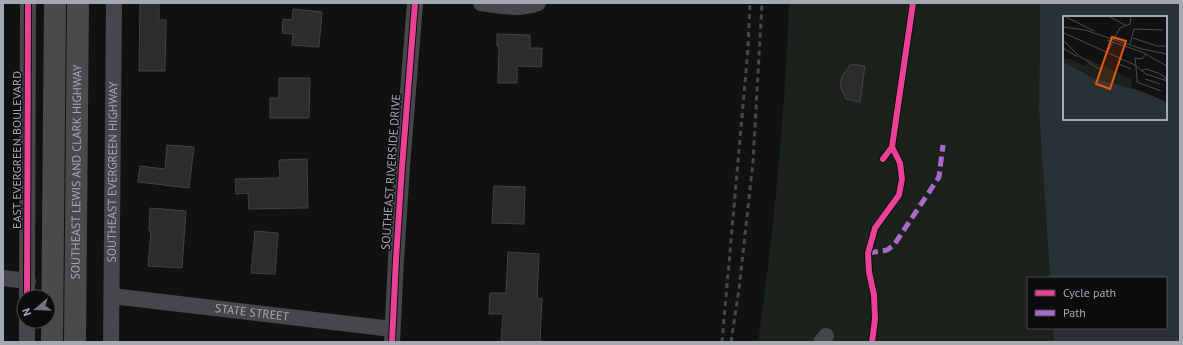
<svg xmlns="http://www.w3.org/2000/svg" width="1183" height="345" viewBox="0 0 1183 345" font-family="'PT Sans',sans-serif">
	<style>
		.green { fill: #1b221c }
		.water { fill: #293136; fill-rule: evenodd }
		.building { fill: #2c2c2d; stroke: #414246 }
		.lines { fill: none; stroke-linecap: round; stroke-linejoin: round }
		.minor { stroke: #46474a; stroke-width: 16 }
		.highway { stroke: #484a4c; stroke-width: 22 }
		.rail { stroke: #46484a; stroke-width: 3; stroke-dasharray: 5 4; stroke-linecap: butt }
		.quiet { stroke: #ac68c9; stroke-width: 5; stroke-dasharray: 10 5; stroke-linecap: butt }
		.cycleway-casing { stroke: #0c0c0d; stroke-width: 8 }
		.cycleway { stroke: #ea4096; stroke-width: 6 }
		.labels { text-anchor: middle; stroke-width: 3; stroke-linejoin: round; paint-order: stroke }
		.street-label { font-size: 12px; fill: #a3a8b3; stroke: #0c0c0d }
		.inset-road { fill: none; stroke: #4b4d52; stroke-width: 1 }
		.view { fill: #e8590c; fill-opacity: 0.15; stroke: #e8590c; stroke-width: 2 }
		.inset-edge { fill: none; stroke: #a3a8b3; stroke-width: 2 }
	</style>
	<rect width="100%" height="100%" fill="#111112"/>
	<path class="green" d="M789,3H1040L1039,111L1050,278H1028V328H1053L1054,342H758C774,230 785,116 789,3Z"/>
	<path class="water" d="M1040,3H1180V342H1054L1053,328H1166V278H1050L1039,111ZM1064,17H1166V119H1064Z"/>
	<path class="building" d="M140,3H159V20H166L165,71H139Z
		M293,9L322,12L319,47L292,45L293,34L282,33L283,19L292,20Z
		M497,34L530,35V48H542L541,67L517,66V83H498L499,47L497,46Z
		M851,64L865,66L860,102L846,99L840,86L842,76Z
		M279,78H310L309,118H270V98H279Z
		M167,145L194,147L189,188L138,182L140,166L165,169Z
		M307,159L308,208L249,209L248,193L236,194L235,179L280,178L279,160Z
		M494,186L525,187L524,224L492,223Z
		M150,208L186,211L182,268L148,266L151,231H149Z
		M255,231L278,233L275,274L251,273Z
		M508,252L539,254L537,298L542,299L540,342H501L503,314H489L490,293H506Z"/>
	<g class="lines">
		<g class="minor">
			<path d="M481,3C500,6 520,10 538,3"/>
			<path d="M3,278L28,281"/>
			<path id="s1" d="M112,296L392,329"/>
			<path d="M27,297L28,3"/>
			<path d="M27,342V321"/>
			<path id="s2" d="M111,342L114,3"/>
			<path d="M392,342L396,259L402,167L415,3"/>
			<path d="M821,342L826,336"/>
		</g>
		<g class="highway">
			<path d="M52,342L55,3"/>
			<path id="s3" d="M75,342L78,3"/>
		</g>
		<path class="rail" d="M722,342L748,49L750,3
			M731,342L739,289L753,162L762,3"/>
		<path class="quiet" d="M868,253L887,250L894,245L939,177L943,145"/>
		<defs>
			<path id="cycleway" d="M883,159L892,147L913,3
				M27,297L28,3
				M392,342L396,259L402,167L415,3
				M872,342L875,319L874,295L869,272L868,253L875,228L899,195L902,179L900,163L892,147"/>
		</defs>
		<use href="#cycleway" class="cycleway-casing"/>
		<use href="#cycleway" class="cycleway"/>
	</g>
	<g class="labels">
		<g class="street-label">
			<text transform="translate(17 150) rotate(-90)" y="4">EAST EVERGREEN BOULEVARD</text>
			<text transform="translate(391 172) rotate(-86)" y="4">SOUTHEAST RIVERSIDE DRIVE</text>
			<text dy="4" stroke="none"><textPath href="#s3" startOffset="170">SOUTHEAST LEWIS AND CLARK HIGHWAY</textPath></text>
			<text dy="4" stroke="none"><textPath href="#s2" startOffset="170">SOUTHEAST EVERGREEN HIGHWAY</textPath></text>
			<text dy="4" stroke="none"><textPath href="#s1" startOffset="141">STATE STREET</textPath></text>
		</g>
	</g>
	<g transform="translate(1063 16)">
		<rect width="104" height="104" fill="#111112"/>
		<path d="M21,41L68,63L69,73L31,62L3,47L0,48V43H6L23,50L25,46Z" fill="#1b221c"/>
		<path d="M3,47L30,62L75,74L104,86V104H0V48Z" fill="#293136"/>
		<path class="inset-road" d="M1,0L31,15M45,0L64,10M0,11L22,14L79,33L104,38M1,17L72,49L83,58L104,65M70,22L94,30H104M51,23L57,12L67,8L68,0M0,24L16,40L38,54M44,24L79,36L104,50M67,28L71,13L100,14M0,32L15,41M44,37L50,26M58,42L56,48L68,53M78,55L83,53L95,57L102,61V64M74,61L72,42L79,43L83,38M74,61V66L98,75M82,63L97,68"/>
		<path class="view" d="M49,21L63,25L47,73L33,68Z"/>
		<rect width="104" height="104" class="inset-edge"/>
	</g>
	<rect width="1183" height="345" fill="none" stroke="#a3a8b3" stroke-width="8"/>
	<rect x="1027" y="277" width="140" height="52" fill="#0c0c0d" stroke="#484a4f"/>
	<rect x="1035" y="290" width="20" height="6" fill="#ea4096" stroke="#484a4f"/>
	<text x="1063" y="297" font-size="12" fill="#a3a8b3">Cycle path</text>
	<rect x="1035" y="310" width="20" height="6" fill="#ac68c9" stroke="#484a4f"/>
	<text x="1063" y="317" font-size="12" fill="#a3a8b3">Path</text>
	<g transform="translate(36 309) rotate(251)"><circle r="19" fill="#0c0c0d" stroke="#484a4f"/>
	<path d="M0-3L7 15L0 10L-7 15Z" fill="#70737b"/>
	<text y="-6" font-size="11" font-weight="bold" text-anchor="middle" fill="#a3a8b3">N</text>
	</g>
</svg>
